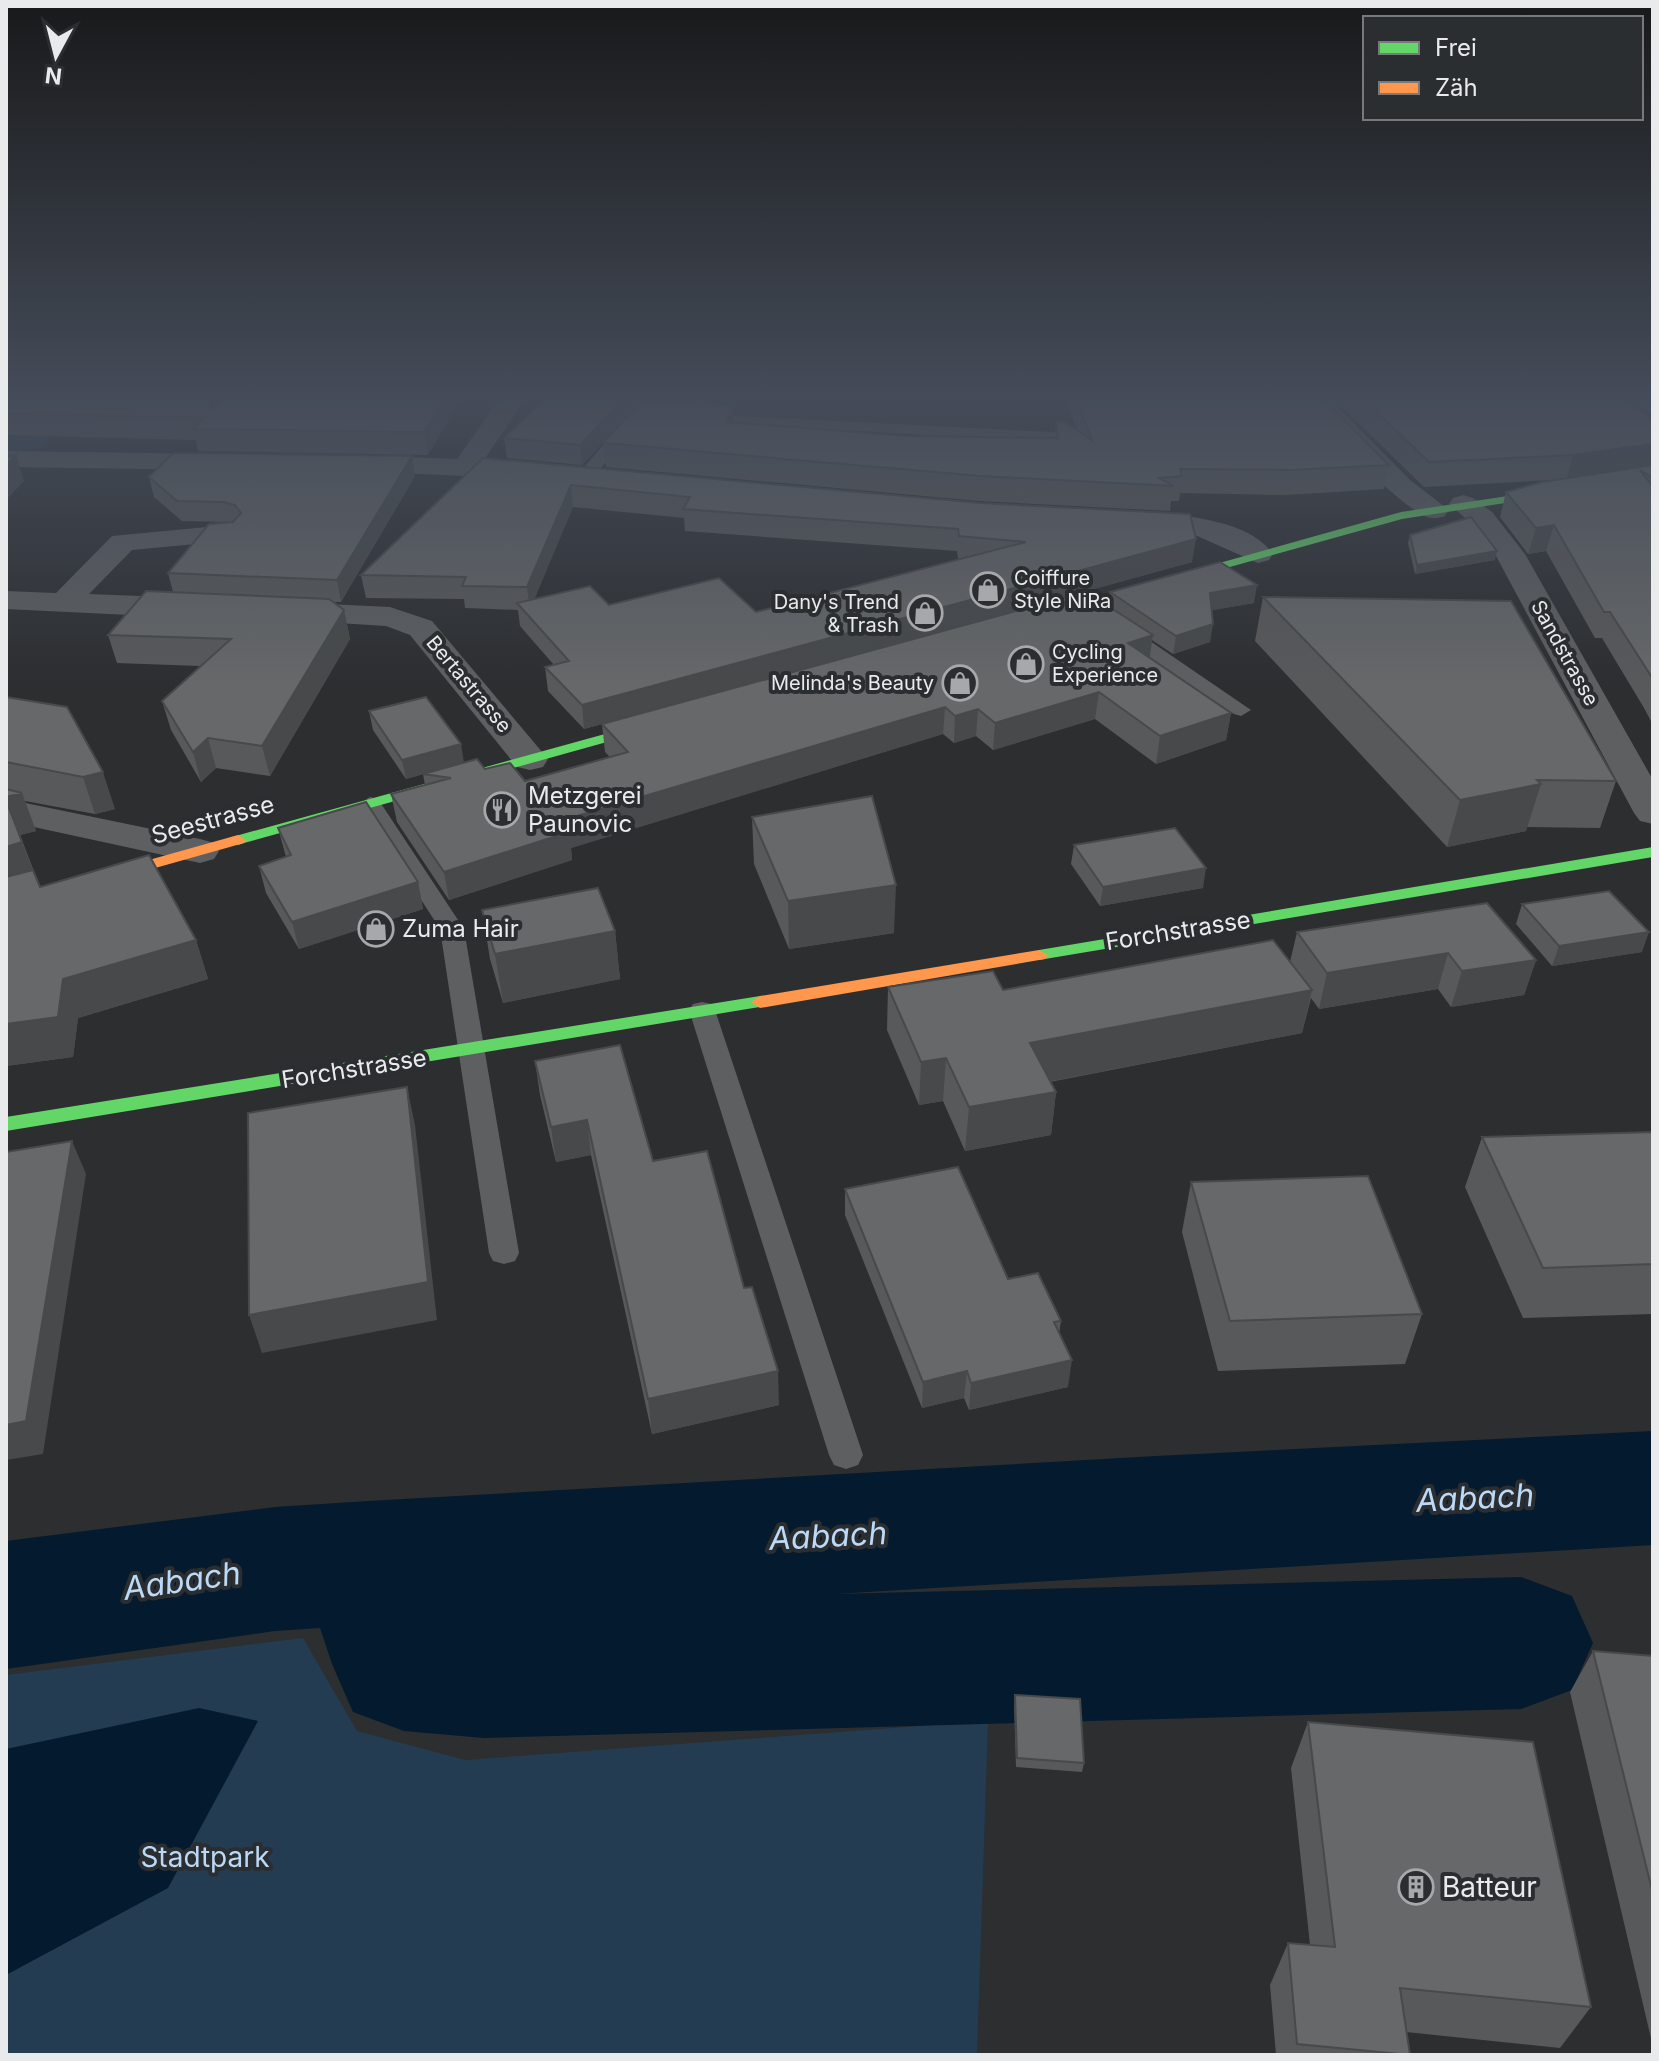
<svg xmlns="http://www.w3.org/2000/svg" width="1659" height="2061" viewBox="0 0 1659 2061" font-family="Inter,sans-serif">
	<style>
		.green { fill: #233c52 }
		.water { fill: #041a2e }
		.lines { fill: none; stroke-linecap: round; stroke-linejoin: round }
		.river { fill: #041a2e; fill-rule: evenodd }
		.lane { fill: #5d5f61; fill-rule: evenodd }
		.street { fill: #5d5f61; fill-rule: evenodd }
		.fast { fill: #63d668; fill-rule: evenodd }
		.slow { fill: #ff974d; fill-rule: evenodd }
		.wall { fill: #58595a; fill-rule: evenodd }
		.shaded-wall { fill: #47494a }
		.building { fill: #666869; stroke: #47494a; stroke-width: 2 }
		.labels { text-anchor: middle; stroke-width: 8; stroke-linejoin: round; paint-order: stroke }
		.far-poi-label { font-size: 20px; fill: #e8eaec; stroke: #2b2e31; text-anchor: start }
		.far-street-label { font-size: 20px; fill: #e8eaec; stroke: #2b2e31 }
		.poi-label { font-size: 24px; fill: #e8eaec; stroke: #2b2e31; text-anchor: start }
		.street-label { font-size: 24px; fill: #e8eaec; stroke: #2b2e31 }
		.near-park-label { font-size: 28px; fill: #bbd9f6; stroke: #2b2e31 }
		.near-poi-label { font-size: 28px; fill: #e8eaec; stroke: #2b2e31; text-anchor: start }
		.near-water-label { font-size: 32px; font-style: italic; fill: #bcdaf7; stroke: #2b2e31 }
	</style>
	<rect width="100%" height="100%" fill="#2c2e30"/>
	<path class="green" d="M6,405L53,434L41,449L6,451Z
		M303,1638L357,1731L465,1760L988,1721L977,2055H6V1675Z"/>
	<path class="water" d="M199,1708L258,1721L168,1888L6,1975V1749Z"/>
	<g class="lines">
		<path class="river" d="M1653,1431V1545L834,1594L1521,1577L1572,1596L1593,1643L1572,1690L1521,1709L484,1738L404,1731L353,1712L332,1664L320,1628L275,1631L6,1669V1541L275,1507L368,1501L1156,1456Z"/>
		<path class="lane" d="M699,414L1071,433L1079,438L1071,443L694,422L691,419Z
			M628,421L634,423V429L592,478H580L578,475L580,472L622,423Z
			M1124,626L1131,628L1251,710L1241,716L1234,714L1117,636L1114,632Z
			M370,797L378,799L464,929L519,1253L515,1261L504,1264L493,1261L489,1253L440,929L359,804Z
			M702,1002L711,1004L715,1010L863,1455L858,1465L846,1469L834,1465L829,1455L689,1010L693,1004Z"/>
		<path class="street" d="M500,398H526L484,460L544,465L548,471L544,477L534,479L355,471L345,469L341,463L345,457L355,455L457,459Z
			M1302,398H1329L1410,480L1449,510L1445,516C1439,518 1434,519 1427,517C1399,506 1321,425 1302,398Z
			M6,451L226,454L236,456L240,462L236,468L226,470L6,467Z
			M1463,495L1473,498L1492,512L1525,554L1653,780V824L1640,821L1634,813L1496,556L1472,524L1449,504L1453,498Z
			M1132,512C1172,514 1248,517 1273,554L1269,560L1258,563L1195,535L1122,527L1117,521L1122,515Z
			M228,525L238,528L243,534L238,540L132,550L89,594L192,598L203,601L208,608L203,615L192,618L6,609V591L56,593L112,536Z
			M284,602L390,607L432,621L548,759L543,767L530,770L517,767L410,635L386,626L273,619L268,612L273,605Z
			M6,799L200,839L214,843L219,851L214,859L200,863L6,821Z"/>
		<path class="fast" d="M1653,474V480L1402,519L1046,618L1034,615L1401,512Z
			M663,718L670,722L668,725L244,843L238,845L230,840L232,837Z
			M1653,847V857L1039,960L1030,955L1039,950Z
			M760,996L766,998L769,1002L766,1006L6,1131V1117Z"/>
		<path class="slow" d="M238,835L246,840L244,843L6,910V900Z
			M1039,950L1048,955L1045,959L760,1008L751,1002L760,996Z"/>
	</g>
	<path class="wall" d="M6,398L212,409L224,398H461L428,455L198,451L196,440L6,435Z
		M546,398H708V405L734,422L906,436L1055,438L1056,421L1077,430L1065,398H1322L1389,465L1384,489L1286,495L1180,493L1179,501H1171L1170,511L979,501L606,467L603,443L632,411L582,465L507,458L504,438Z
		M1333,398H1625L1650,418H1653V725L1644,708L1602,638H1595L1546,551L1528,554L1500,517L1506,492L1551,480L1424,487Z
		M1628,398H1653V416Z
		M483,458L1192,562L666,707L1109,607L1110,592L1254,603L1212,610L1210,642L1173,654L1152,640L1150,657L1231,713L1226,740L1156,764L1095,719L993,750L976,736L954,743L943,734L571,848L572,860L449,900L397,822L391,794L425,785L423,774L406,779L373,730L369,711L464,762L525,781L610,757L605,752L602,724L584,729L548,691L545,667L554,665L520,626L518,610L465,608L464,599L366,598L361,575ZM573,507L684,518L685,531L957,551L958,558H962L756,612L609,605L534,599Z
		M415,476L341,602H332L344,610L350,639L270,776L216,768L201,782L171,730L162,701L200,666L117,663L108,635L173,592L168,573L230,522L182,521L154,497L149,477Z
		M1410,535L1495,560L1415,574L1408,543Z
		M1263,597L1616,781L1600,828L1527,827L1526,831L1447,847L1255,641Z
		M6,697L115,809L95,814L25,801L36,831L20,835L40,887L196,940L208,979L78,1018L73,1057L6,1066Z
		M752,817L894,933L789,949L754,864Z
		M278,828L418,882L423,909L299,949L266,893L259,866L286,857Z
		M1074,845L1203,888L1100,906L1071,864Z
		M1522,904L1642,952L1552,966L1516,924Z
		M482,910L615,931L620,979L503,1003L490,959Z
		M1297,932L1536,960L1524,995L1451,1007L1438,989L1319,1009L1311,998L1302,1033L1050,1082L1056,1092L1051,1135L965,1151L943,1101L919,1105L887,1030L888,987L1003,990L1290,962Z
		M535,1061L653,1161L744,1288L779,1405L652,1434L591,1155L556,1162L540,1095Z
		M1653,1132V1314L1523,1318L1465,1187L1482,1137Z
		M1191,1182L1422,1314L1405,1364L1218,1371L1182,1232Z
		M845,1189L1008,1279L1061,1321L1059,1334L1068,1387L969,1410L964,1398L922,1408L845,1215Z
		M1593,1651L1653,1656V2047L1570,1692Z
		M1015,1695L1084,1763L1082,1772L1016,1767L1014,1705Z
		M1308,1722L1591,2007L1560,2048L1406,2032L1410,2055H1276L1270,1985L1288,1943L1310,1945L1291,1768Z"/>
	<path class="shaded-wall" d="M445,398H461L428,455L424,432Z
		M624,398H630L631,411L582,465L580,445Z
		M733,406L734,430L727,422Z
		M1653,444V467L1566,480L1573,455Z
		M16,455L24,481L6,500V465Z
		M412,456L415,476L341,602L337,580Z
		M571,485L573,507L530,610L527,587Z
		M1554,525L1546,551L1528,554L1536,528Z
		M1196,539L1192,562L584,729L582,705Z
		M1497,551L1495,560L1415,574L1417,565Z
		M1257,585L1254,603L1208,611L1210,593Z
		M344,610L350,639L270,776L262,746Z
		M1213,624L1210,642L1173,654L1176,636Z
		M1153,635L1149,661L1128,643Z
		M1099,692L1095,719L993,750L995,723Z
		M945,707L943,734L571,848L572,860L449,900L444,872L560,821Z
		M978,709L976,736L954,743L955,716Z
		M1231,713L1226,740L1156,764L1160,736Z
		M208,738L216,768L201,782L193,752Z
		M461,744L464,763L406,779L402,760Z
		M103,772L115,809L95,814L83,777Z
		M1541,784L1526,831L1447,847L1460,800Z
		M22,793L36,831L19,835L6,797Z
		M22,842L37,880L6,889V847Z
		M1206,868L1203,888L1100,906L1103,887Z
		M418,882L423,909L299,949L292,922Z
		M896,885L894,933L789,949L788,901Z
		M615,931L620,979L503,1003L495,954Z
		M1649,932L1642,952L1552,966L1559,946Z
		M196,940L208,979L78,1018L73,1057L6,1066V1024L63,979Z
		M1448,953L1438,989L1319,1009L1327,973Z
		M1536,960L1524,995L1451,1007L1462,971Z
		M1312,990L1302,1033L1026,1086L1030,1043Z
		M946,1058L943,1101L919,1105L921,1062Z
		M407,1087L415,1125L437,1320L262,1353L249,1315Z
		M1056,1092L1051,1135L965,1151L969,1107Z
		M587,1120L591,1155L556,1162L551,1127Z
		M72,1141L86,1174L43,1454L6,1460V1425Z
		M1072,1360L1068,1387L969,1410L971,1383Z
		M778,1371L779,1405L652,1434L648,1399Z
		M967,1371L964,1398L922,1408L923,1382Z"/>
	<path class="building" d="M6,398H206L212,409L224,398H445L424,432L193,429L203,418L6,413Z
		M546,398H624L580,445L504,438Z
		M1076,398H1322L1389,465L1290,470L1180,469L1182,476L1159,478L1173,486L981,476L603,443L641,402L733,406L727,422L906,436L1058,438L1056,421L1064,422L1092,440Z
		M1362,398H1625L1650,418H1653V444L1573,455L1429,462Z
		M173,453L412,456L337,580L168,573L209,524L233,522L241,513L235,505L224,502L177,501L149,477Z
		M16,455L6,465V457Z
		M483,458L980,503L1190,514L1196,539L582,705L545,667L569,661L517,603L590,586L609,605L719,578L756,612L1026,542L959,536L958,529L683,509L690,497L571,485L527,587L462,586L466,577L361,575Z
		M1653,465V478L1640,470L1653,487V679L1610,612H1604L1554,525L1536,528L1506,492L1542,482Z
		M1471,517L1497,551L1417,565L1410,535Z
		M1220,562L1257,585L1210,593L1213,624L1176,636L1110,592Z
		M146,591L329,599L344,610L262,746L208,738L193,752L162,701L231,639L108,635Z
		M1086,592L1153,635L1128,643L1231,713L1160,736L1099,692L995,723L978,709L955,716L945,707L560,821L569,832L444,872L391,794L451,778L423,774L477,759L485,769L510,763L525,781L628,752L602,724Z
		M1263,597L1511,601L1616,781L1537,780L1541,784L1460,800Z
		M6,697L67,707L103,772L83,777L6,762Z
		M426,697L461,744L402,760L369,711Z
		M6,789L22,793L6,797Z
		M872,796L896,885L788,901L752,817Z
		M6,800L22,842L6,847Z
		M366,802L418,882L292,922L259,866L291,855L278,828Z
		M1175,828L1206,868L1103,887L1074,845Z
		M149,855L196,940L63,979L58,1017L6,1024V877L33,870L40,887Z
		M598,888L615,931L495,954L482,910Z
		M1609,891L1649,932L1559,946L1522,904Z
		M1487,903L1536,960L1462,971L1448,953L1327,973L1297,932Z
		M1273,940L1312,990L1030,1043L1056,1092L969,1107L946,1058L921,1062L888,987L993,971L1003,990Z
		M620,1045L653,1161L707,1151L744,1288L752,1287L778,1371L648,1399L587,1120L551,1127L535,1061Z
		M407,1087L428,1282L249,1315L248,1113Z
		M1653,1132V1264L1543,1268L1482,1137Z
		M72,1141L26,1421L6,1425V1152Z
		M958,1167L1008,1279L1038,1273L1061,1321L1054,1322L1072,1360L971,1383L967,1371L923,1382L845,1189Z
		M1368,1176L1422,1314L1230,1321L1191,1182Z
		M1593,1651L1653,1656V1894Z
		M1015,1695L1080,1699L1084,1763L1017,1758Z
		M1308,1722L1533,1742L1591,2007L1400,1988L1410,2055L1297,2044L1288,1943L1335,1947Z"/>
	<linearGradient id="sky" x2="0" y2="1"><stop stop-color="#18191a"/><stop offset="0.58" stop-color="#454c59"/><stop offset="1" stop-color="#454c59" stop-opacity="0"/></linearGradient>
	<rect width="1659" height="686" fill="url(#sky)"/>
	<defs>
		<symbol id="shop-ring" viewBox="-11 -11 22 22"><circle r="9.5" fill="#2b2e31" stroke="#a6a8aa" stroke-width="1.5"/><path d="M-5-2.5h2.3a2.7 3.5 0 0 1 5.4 0H5L5.5 6h-11ZM-1.5-2.5h3a1.5 2.3 0 0 0-3 0Z" fill="#a6a8aa"/></symbol>
		<symbol id="restaurant-ring" viewBox="-11 -11 22 22"><circle r="9.5" fill="#2b2e31" stroke="#a6a8aa" stroke-width="1.5"/><path d="M-5-6h1v4h1v-4h1v4h1v-4h1v5L-1.5 .5V6h-2V.5L-5-1ZM5-6V6H3V1.5H1.5Q1.5-4 5-6Z" fill="#a6a8aa"/></symbol>
		<symbol id="building-ring" viewBox="-11 -11 22 22"><circle r="9.5" fill="#2b2e31" stroke="#a6a8aa" stroke-width="1.5"/><path d="M-4-6H4V6H1V3H-1V6H-4ZM-2.5-4.3h1.7v1.8h-1.7ZM.8-4.3h1.7v1.8H.8ZM-2.5-1h1.7V.8h-1.7ZM.8-1h1.7V.8H.8Z" fill="#a6a8aa"/></symbol>
	</defs>
	<g fill-rule="evenodd">
		<use href="#shop-ring" x="968" y="570" width="40" height="40"/>
		<use href="#shop-ring" x="905" y="593" width="40" height="40"/>
		<use href="#shop-ring" x="1006" y="644" width="40" height="40"/>
		<use href="#shop-ring" x="940" y="663" width="40" height="40"/>
		<use href="#restaurant-ring" x="482" y="790" width="40" height="40"/>
		<use href="#shop-ring" x="356" y="909" width="40" height="40"/>
		<use href="#building-ring" x="1396" y="1867" width="40" height="40"/>
	</g>
	<g class="labels">
		<g class="far-poi-label">
			<text x="1014" y="585">Coiffure<tspan x="1014" dy="23">Style NiRa</tspan></text>
			<text x="899" y="609" text-anchor="end">Dany's Trend<tspan x="899" dy="23">&amp; Trash</tspan></text>
			<text x="1052" y="659">Cycling<tspan x="1052" dy="23">Experience</tspan></text>
			<text x="934" y="690" text-anchor="end">Melinda's Beauty</text>
		</g>
		<g class="far-street-label">
			<text transform="translate(1565 653) rotate(61)" y="7">Sandstrasse</text>
			<text transform="translate(469 684) rotate(50)" y="7">Bertastrasse</text>
		</g>
		<g class="poi-label">
			<text x="528" y="804">Metzgerei<tspan x="528" dy="28">Paunovic</tspan></text>
			<text x="402" y="937">Zuma Hair</text>
		</g>
		<g class="street-label">
			<text transform="translate(213 820) rotate(-15)" y="8">Seestrasse</text>
			<text transform="translate(1178 931) rotate(-9)" y="8">Forchstrasse</text>
			<text transform="translate(354 1069) rotate(-9)" y="8">Forchstrasse</text>
		</g>
		<g class="near-park-label">
			<text x="205" y="1867">Stadtpark</text>
		</g>
		<g class="near-poi-label">
			<text x="1442" y="1897">Batteur</text>
		</g>
		<g class="near-water-label">
			<text transform="translate(1475 1498) rotate(-3)" y="11">Aabach</text>
			<text transform="translate(828 1536) rotate(-3)" y="11">Aabach</text>
			<text transform="translate(182 1581) rotate(-8)" y="11">Aabach</text>
		</g>
	</g>
	<rect width="1659" height="2061" fill="none" stroke="#e8eaec" stroke-width="16"/>
	<rect x="1363" y="16" width="280" height="104" fill="#2b2e31" stroke="#77797c" stroke-width="2"/>
	<rect x="1379" y="42" width="40" height="12" fill="#63d668" stroke="#77797c" stroke-width="2"/>
	<text x="1435" y="56" font-size="24" fill="#e8eaec">Frei</text>
	<rect x="1379" y="82" width="40" height="12" fill="#ff974d" stroke="#77797c" stroke-width="2"/>
	<text x="1435" y="96" font-size="24" fill="#e8eaec">Zäh</text>
	<g transform="translate(56 56) rotate(187)" stroke="#2b2e31" stroke-width="6" paint-order="stroke">
	<path d="M0-6L14 30L0 20L-14 30Z" fill="#e8eaec"/>
	<text y="-12" font-size="22" font-weight="bold" text-anchor="middle" fill="#e8eaec">N</text>
	</g>
</svg>
